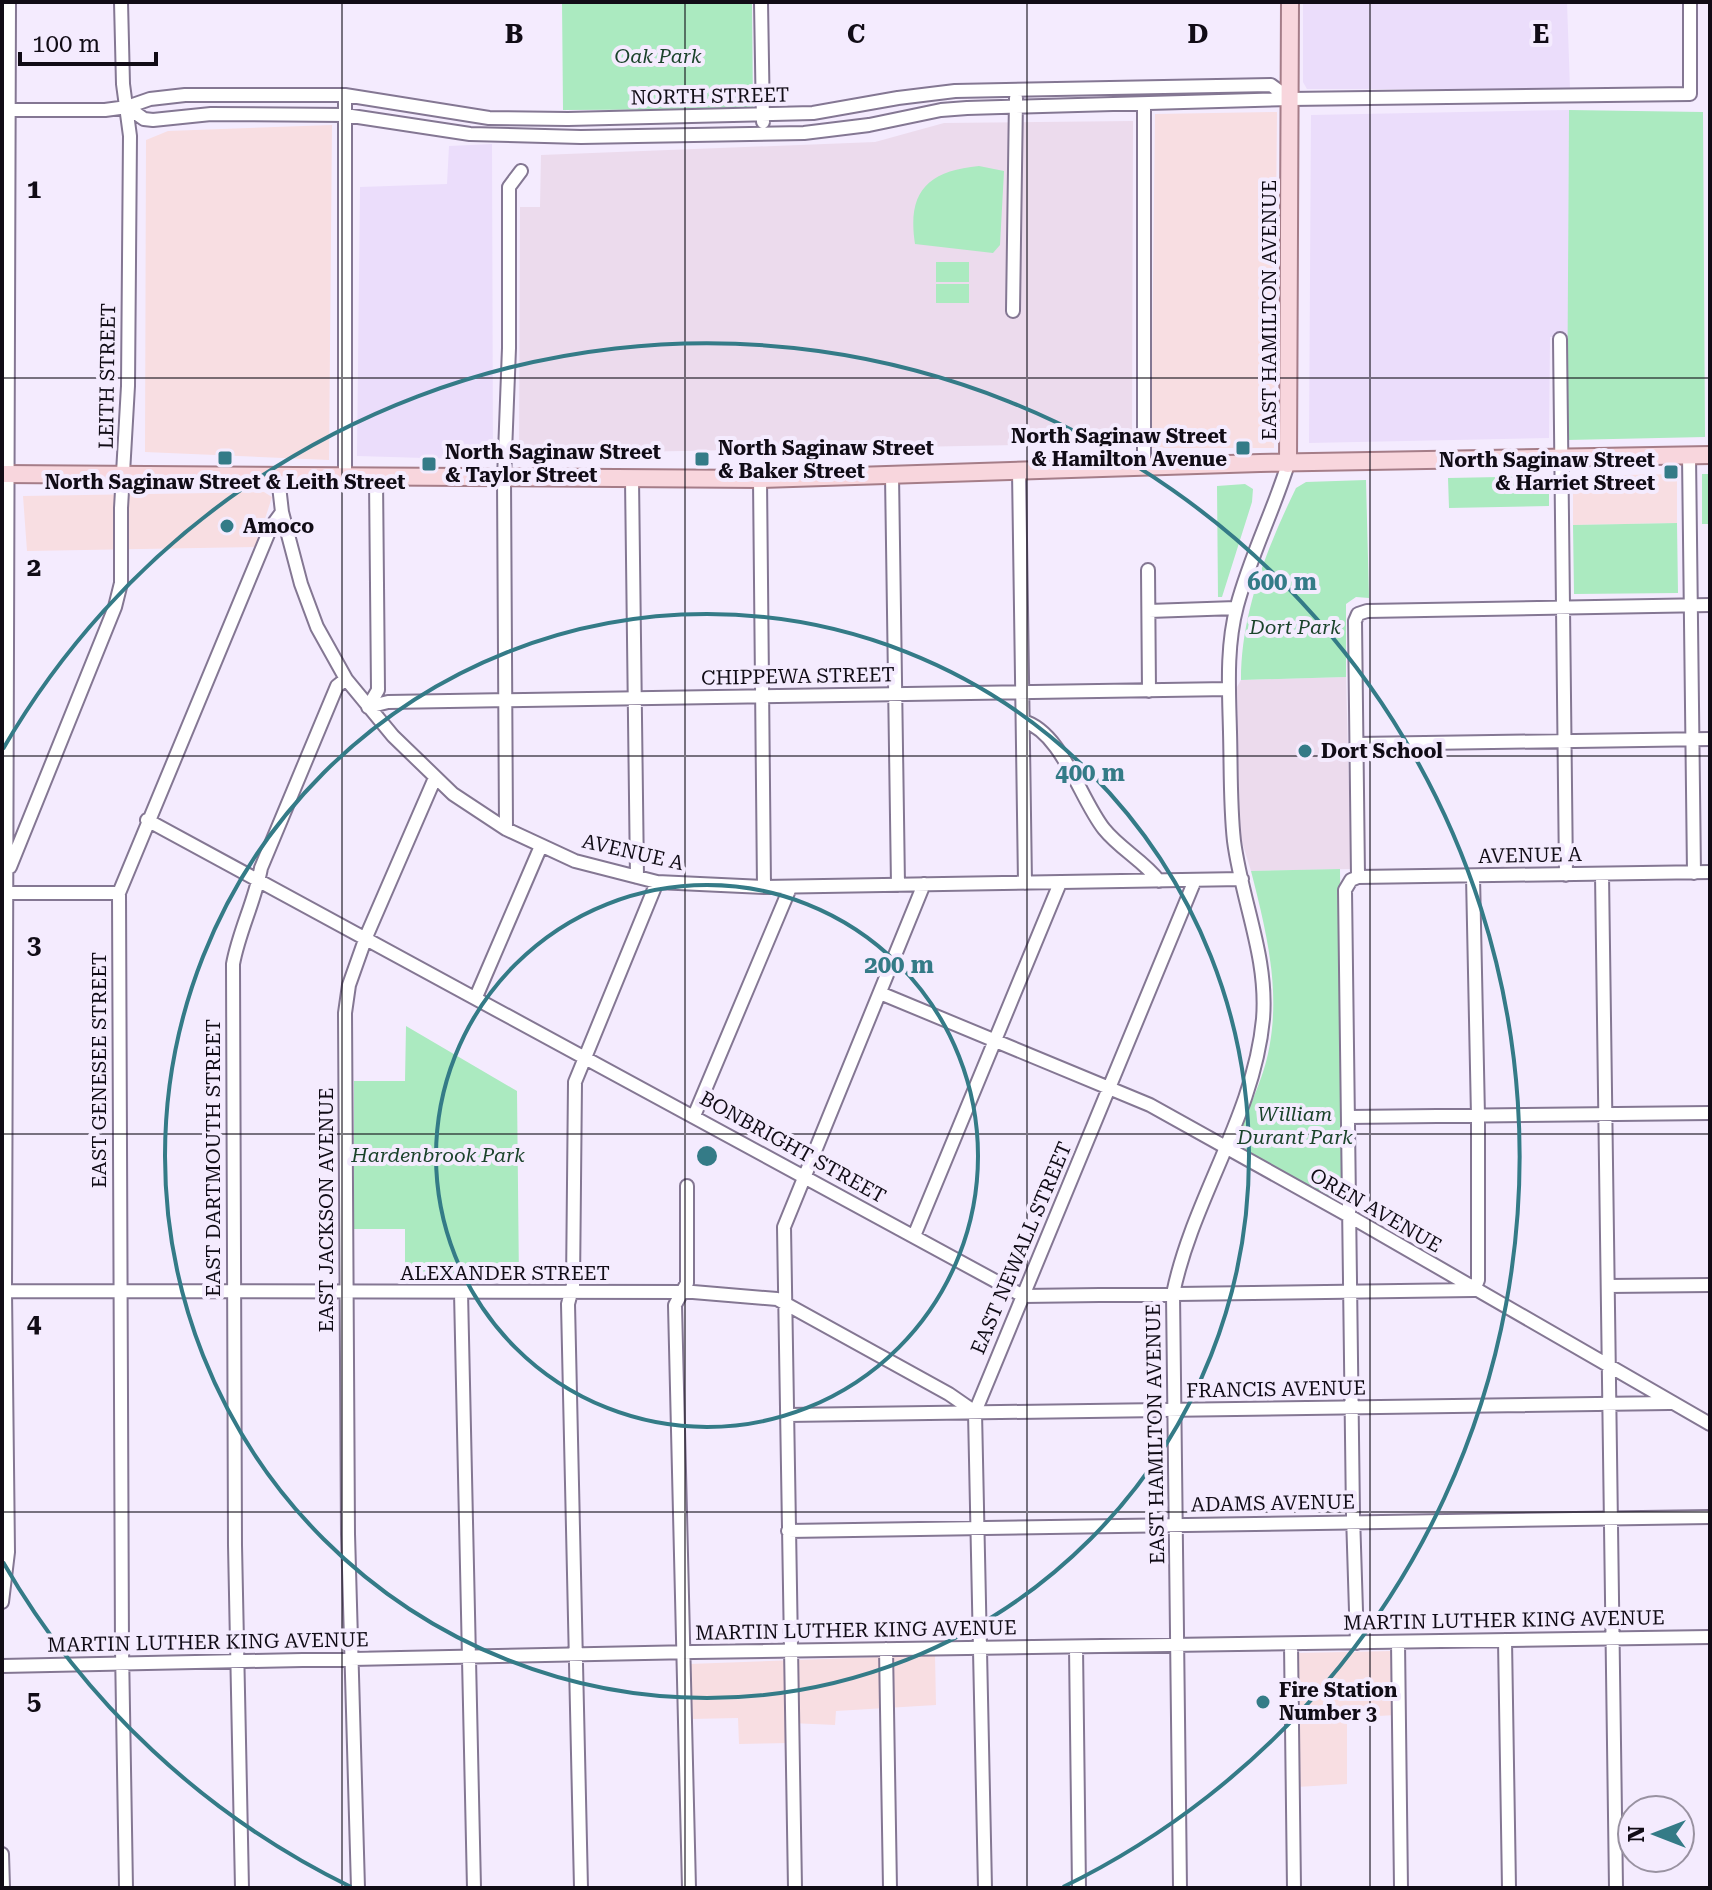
<svg xmlns="http://www.w3.org/2000/svg" width="1712" height="1890" viewBox="0 0 1712 1890" font-family="'Roboto Serif',serif">
	<style>
		.commercial { fill: #f8dee2 }
		.built { fill: #ebddfb }
		.education { fill: #ecdbed }
		.green { fill: #abeac0 }
		.lines { fill: none; stroke-linecap: round; stroke-linejoin: round }
		.minor-casing { stroke: #847793; stroke-width: 16 }
		.major-casing { stroke: #a57d88; stroke-width: 20 }
		.minor { stroke: #fff; stroke-width: 12 }
		.major { stroke: #f8d6dd; stroke-width: 16 }
		.grid { fill: none; stroke: #110c16; stroke-width: 2; stroke-opacity: 0.55 }
		.ring { fill: none; stroke: #347b87; stroke-width: 4 }
		.poi-dot { fill: #347b87; stroke: #f4ebfe; stroke-width: 3 }
		.labels { text-anchor: middle; stroke-width: 8; stroke-linejoin: round; paint-order: stroke }
		.park-label { font-size: 20px; font-style: italic; fill: #1b432b; stroke: #f4ebfe }
		.street-label { font-size: 20px; fill: #110c16; stroke: #f4ebfe }
		.poi-label { font-size: 20px; font-weight: bold; fill: #110c16; stroke: #f4ebfe; text-anchor: start }
		.grid-label { font-size: 26px; text-anchor: middle; font-weight: bold; fill: #110c16; stroke: #f4ebfe; stroke-width: 8; stroke-linejoin: round; paint-order: stroke }
		.centre { fill: #347b87; stroke: #f4ebfe; stroke-width: 4 }
		.ring-label { font-size: 24px; text-anchor: middle; font-weight: bold; fill: #347b87; stroke: #f4ebfe; stroke-width: 8; stroke-linejoin: round; paint-order: stroke }
	</style>
	<rect width="100%" height="100%" fill="#f4ebfe"/>
	<path class="commercial" d="M1277,112L1274,448H1151L1155,114Z
		M332,125L329,460L145,452L146,140L168,131Z
		M1677,474V523L1573,525V476Z
		M264,492L272,497L256,547L27,551L23,496Z
		M1392,1651L1395,1715L1347,1718V1784L1297,1787V1653Z
		M935,1655L936,1705L836,1711L835,1725L791,1723L790,1743L739,1744L738,1718L690,1719L689,1664Z"/>
	<path class="built" d="M1303,2H1567L1570,89H1307L1303,82Z
		M1569,110L1568,337H1550L1549,438L1309,443L1311,115Z
		M492,144L493,460L357,456L360,187L447,184L449,146Z"/>
	<path class="education" d="M1133,121L1132,443L519,454L520,207H540L541,155L875,142L944,123Z
		M1346,677L1351,869L1251,871L1239,832L1237,687L1241,680Z"/>
	<path class="green" d="M562,2H752L753,109L563,110Z
		M1569,110L1703,112L1705,437L1567,440Z
		M979,166L1004,171L1000,245L993,253L915,244C907,192 927,171 979,166Z
		M936,262H969V282H936Z
		M936,284H969V303H936Z
		M1702,474H1710V524H1702Z
		M1549,476V506L1449,508L1448,478Z
		M1366,480L1369,598L1356,597L1346,604V677L1241,680C1241,612 1267,548 1296,488L1306,482Z
		M1245,484L1253,489L1252,502L1222,597H1218L1217,486Z
		M1677,523L1678,593L1574,594L1573,525Z
		M1340,869L1344,1204L1341,1206L1250,1155L1238,1145C1242,1120 1259,1089 1266,1062C1283,997 1267,934 1251,871Z
		M406,1026L517,1091L519,1281L405,1280V1229H354V1081H405Z"/>
	<g class="lines">
		<defs>
			<path id="minor" d="M761,2L763,122
				M345,95V478
				M127,107L144,119L153,120L211,114L345,115L470,134L581,137L804,133L869,125L941,110L967,108L1290,99L1690,94V2
				M4,110H105L127,107L150,99L185,95H345L489,118L568,119L813,113L898,98L955,91L1271,85L1290,99
				M1013,311L1016,98
				M1560,339L1566,875
				M1689,455L1694,873
				M1144,467V105
				M1019,471L1025,883
				M892,475L898,885
				M278,477L282,512L301,584L317,627L346,679L393,736L453,794L506,829L575,861L657,882L764,887L1242,879
				M632,479L637,877
				M760,479L764,887
				M1148,570L1149,691
				M1149,611L1236,608
				M368,707L388,702L1229,689
				M368,707L378,690L376,479
				M1023,721C1062,732 1080,799 1104,829C1120,849 1144,861 1159,881
				M1357,744L1710,739
				M147,820L1023,1296L1474,1290L1478,1280V1116L1473,876
				M506,829L504,479L509,348V187L521,171
				M10,867L115,607L121,583V508L128,386L130,136L123,84L121,2
				M1602,874L1616,1888
				M1358,877L1355,621L1358,614L1367,611L1710,605
				M2,893H119
				M880,993L1150,1105L1351,1217L1710,1424
				M476,997L541,846
				M694,1116L790,888
				M1348,1117L1710,1113
				M687,1186V1283L675,1305L689,1888
				M914,1236L1060,883
				M1608,1286L1710,1285
				M5,1291L693,1292L777,1299L949,1394L975,1412
				M461,1292L474,1888
				M787,1415L1669,1403
				M788,1531L1710,1517
				M2,1602L8,1552L5,1291L9,2
				M1505,1640L1509,1888
				M1398,1642L1401,1888
				M1357,1643L1353,1515L1345,890L1351,880L1358,877L1710,872
				M1291,1644L1294,1888
				M1076,1647L1079,1888
				M886,1649L890,1888
				M2,1666L694,1652L1710,1637
				M2,1854L3,1888
				M126,1888L122,1649L119,893L271,527L282,512
				M242,1888L235,1545L233,964C239,931 255,901 261,868L337,686L346,679
				M358,1888L348,1534L345,1013L349,985L366,937L435,778
				M581,1888L568,1304L573,1285L575,1082L657,882
				M795,1888L784,1227L924,884
				M985,1888L975,1412L1195,880
				M1180,1888L1173,1294C1192,1200 1254,1116 1263,1019C1268,957 1242,902 1234,841C1230,805 1231,768 1230,732C1229,690 1226,647 1237,606C1250,557 1273,512 1288,464"/>
			<path id="major" d="M1288,464L1290,2
				M2,474L760,479L1260,463L1710,455"/>
		</defs>
		<use href="#minor" class="minor-casing"/>
		<use href="#major" class="major-casing"/>
		<use href="#minor" class="minor"/>
		<use href="#major" class="major"/>
	</g>
	<path class="grid" d="M342,2V1888M685,2V1888M1027,2V1888M1370,2V1888M2,378H1710M2,756H1710M2,1134H1710M2,1512H1710"/>
	<g class="ring">
		<circle cx="707" cy="1156" r="271"/>
		<circle cx="707" cy="1156" r="542"/>
		<path d="M351 1887A813 813 0 0 1 3 1562M3 749A813 813 0 1 1 1063 1887"/>
	</g>
	<g class="poi-dot">
		<rect x="1235" y="440" width="16" height="16" rx="4"/>
		<rect x="217" y="450" width="16" height="16" rx="4"/>
		<rect x="694" y="451" width="16" height="16" rx="4"/>
		<rect x="421" y="456" width="16" height="16" rx="4"/>
		<rect x="1663" y="464" width="16" height="16" rx="4"/>
		<circle cx="227" cy="526" r="8"/>
		<circle cx="1305" cy="751" r="8"/>
		<circle cx="1263" cy="1702" r="8"/>
	</g>
	<g class="labels">
		<g class="park-label">
			<text x="658" y="63">Oak Park</text>
			<text x="1295" y="634">Dort Park</text>
			<text x="1295" y="1121">William<tspan x="1295" dy="23">Durant Park</tspan></text>
			<text x="438" y="1162">Hardenbrook Park</text>
		</g>
		<g class="street-label">
			<text transform="translate(710 96) rotate(-1)" y="7">NORTH STREET</text>
			<text transform="translate(1269 310) rotate(-90)" y="7">EAST HAMILTON AVENUE</text>
			<text transform="translate(107 376) rotate(-89)" y="7">LEITH STREET</text>
			<text transform="translate(798 676) rotate(-1)" y="7">CHIPPEWA STREET</text>
			<text transform="translate(633 852) rotate(13)" y="7">AVENUE A</text>
			<text transform="translate(1530 855) rotate(-1)" y="7">AVENUE A</text>
			<text transform="translate(99 1070) rotate(-90)" y="7">EAST GENESEE STREET</text>
			<text transform="translate(793 1147) rotate(29)" y="7">BONBRIGHT STREET</text>
			<text transform="translate(213 1158) rotate(-90)" y="7">EAST DARTMOUTH STREET</text>
			<text transform="translate(326 1210) rotate(-90)" y="7">EAST JACKSON AVENUE</text>
			<text transform="translate(1376 1210) rotate(30)" y="7">OREN AVENUE</text>
			<text transform="translate(1021 1248) rotate(-67)" y="7">EAST NEWALL STREET</text>
			<text x="505" y="1280">ALEXANDER STREET</text>
			<text transform="translate(1276 1389) rotate(-1)" y="7">FRANCIS AVENUE</text>
			<text transform="translate(1155 1434) rotate(-91)" y="7">EAST HAMILTON AVENUE</text>
			<text transform="translate(1273 1503) rotate(-1)" y="7">ADAMS AVENUE</text>
			<text transform="translate(1504 1620) rotate(-1)" y="7">MARTIN LUTHER KING AVENUE</text>
			<text transform="translate(856 1630) rotate(-1)" y="7">MARTIN LUTHER KING AVENUE</text>
			<text transform="translate(208 1642) rotate(-1)" y="7">MARTIN LUTHER KING AVENUE</text>
		</g>
		<g class="poi-label">
			<text x="1227" y="443" text-anchor="end">North Saginaw Street<tspan x="1227" dy="23">&amp; Hamilton Avenue</tspan></text>
			<text x="718" y="455">North Saginaw Street<tspan x="718" dy="23">&amp; Baker Street</tspan></text>
			<text x="445" y="459">North Saginaw Street<tspan x="445" dy="23">&amp; Taylor Street</tspan></text>
			<text x="1655" y="467" text-anchor="end">North Saginaw Street<tspan x="1655" dy="23">&amp; Harriet Street</tspan></text>
			<text x="225" y="489" text-anchor="middle">North Saginaw Street &amp; Leith Street</text>
			<text x="243" y="533">Amoco</text>
			<text x="1321" y="758">Dort School</text>
			<text x="1279" y="1697">Fire Station<tspan x="1279" dy="23">Number 3</tspan></text>
		</g>
	</g>
	<g class="grid-label">
		<text x="514" y="43">B</text>
		<text x="856" y="43">C</text>
		<text x="1198" y="43">D</text>
		<text x="1541" y="43">E</text>
		<text x="34" y="198">1</text>
		<text x="34" y="576">2</text>
		<text x="34" y="954">3</text>
		<text x="34" y="1332">4</text>
		<text x="34" y="1710">5</text>
	</g>
	<circle cx="707" cy="1156" r="12" class="centre"/>
	<g class="ring-label">
		<text x="1282" y="590">600 m</text>
		<text x="1090" y="781">400 m</text>
		<text x="899" y="973">200 m</text>
	</g>
	<rect width="1712" height="1890" fill="none" stroke="#110c16" stroke-width="8"/>
	<g transform="translate(1656 1834) rotate(270)"><circle r="38" fill="#f4ebfe" stroke="#9992a1" stroke-width="2"/>
	<path d="M0-6L14 30L0 20L-14 30Z" fill="#347b87"/>
	<text y="-12" font-size="22" font-weight="bold" text-anchor="middle" fill="#110c16">N</text>
	</g>
	<path d="M20 52v12h136v-12" fill="none" stroke="#110c16" stroke-width="4"/>
	<text x="32" y="52" font-size="24" fill="#110c16" stroke="#f4ebfe" stroke-width="6" paint-order="stroke">100 m</text>
</svg>
